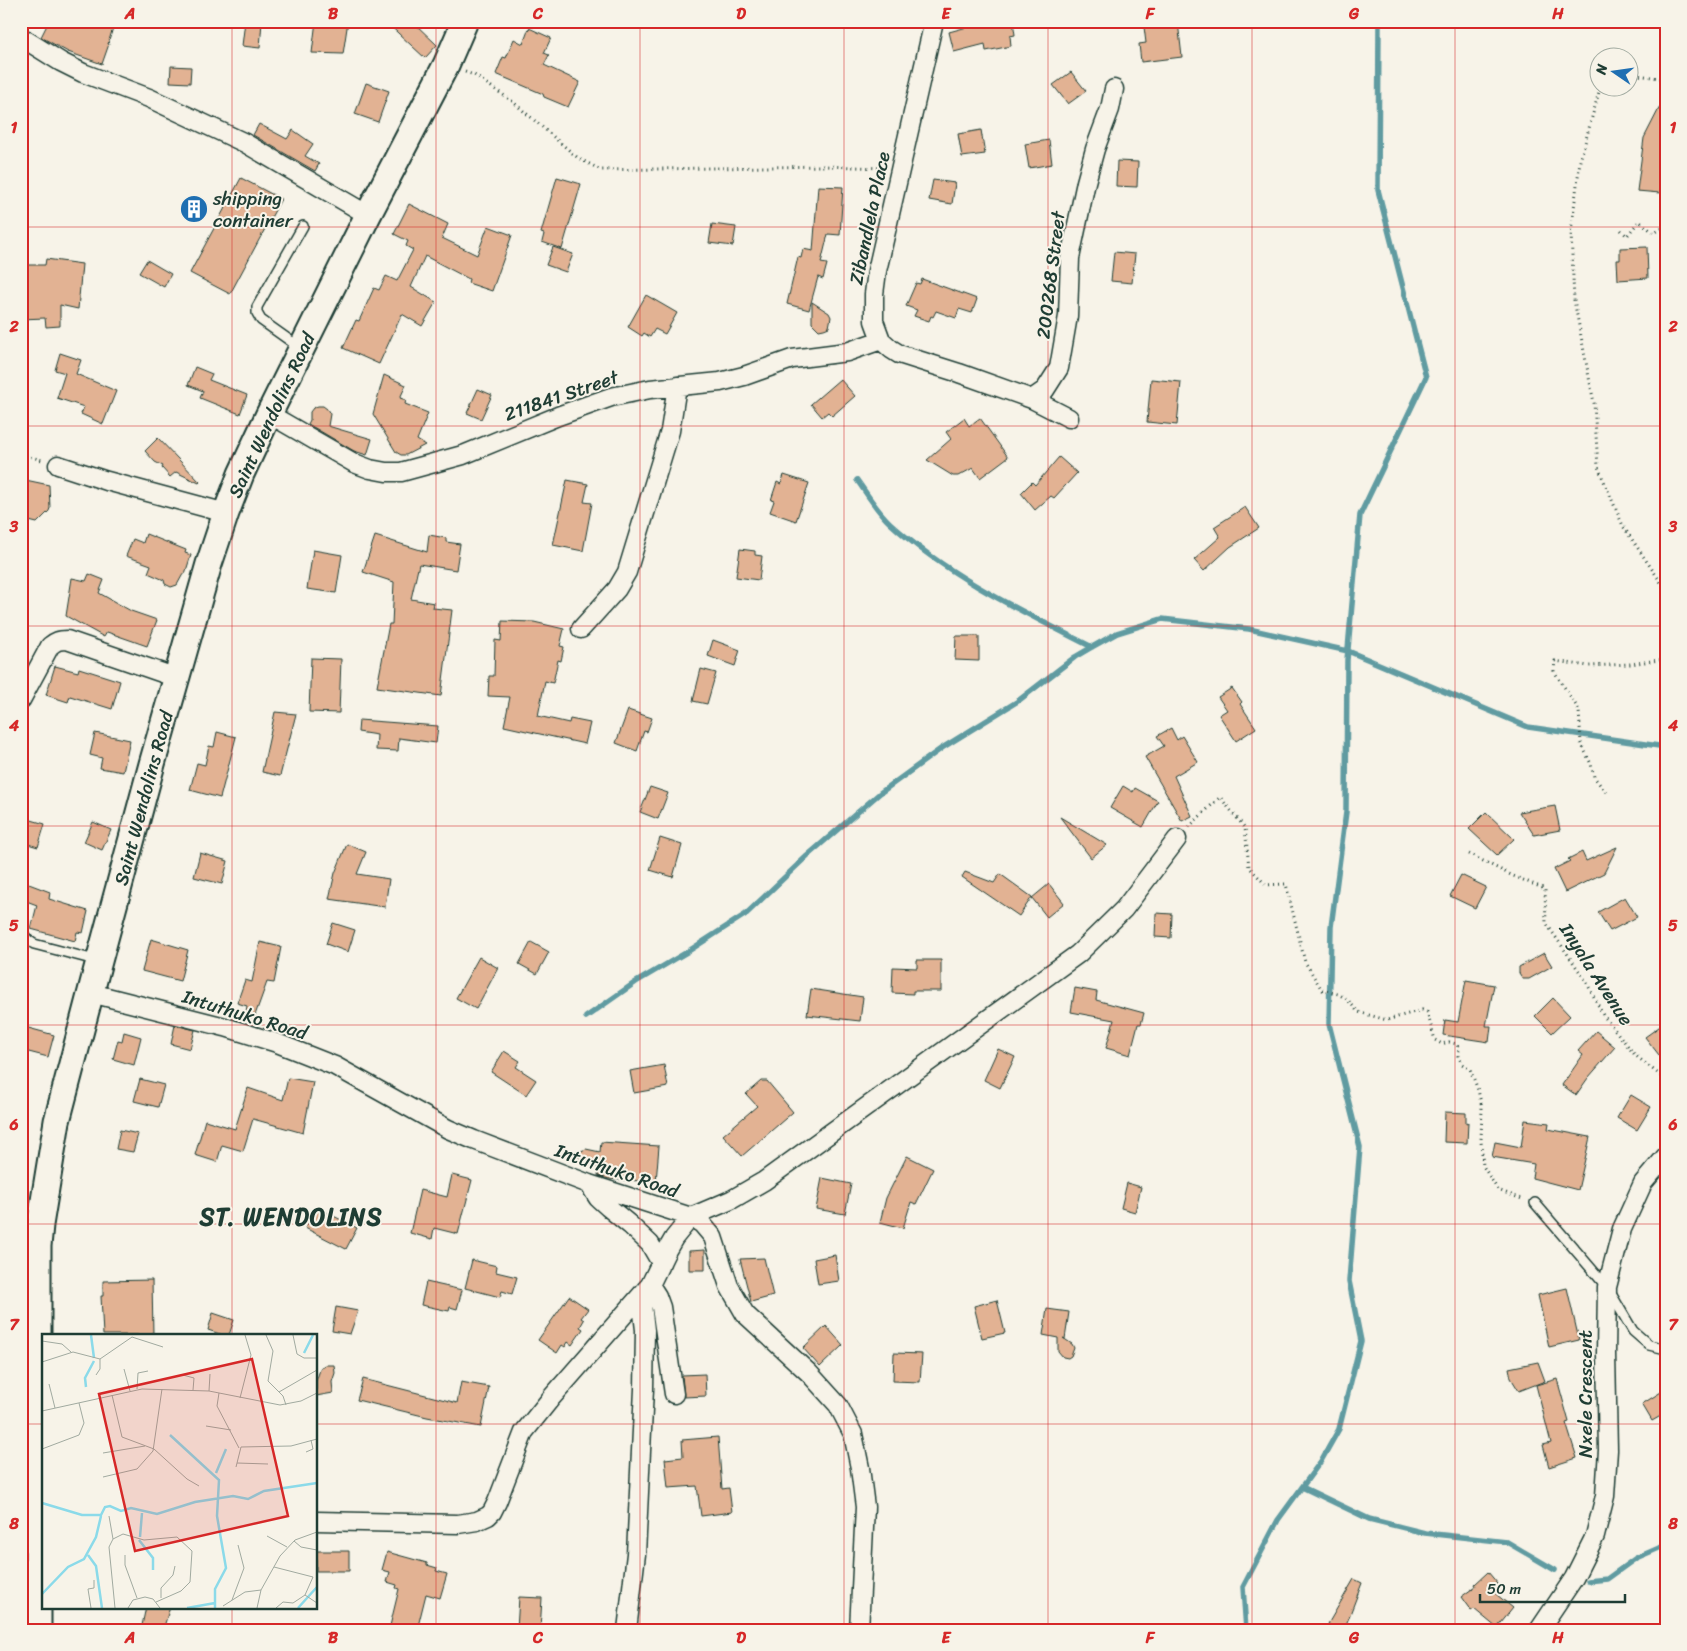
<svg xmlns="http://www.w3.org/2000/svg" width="1687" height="1651" viewBox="0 0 1687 1651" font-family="Sriracha,sans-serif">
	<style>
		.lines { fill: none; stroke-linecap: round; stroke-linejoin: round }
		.stream { stroke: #609ba1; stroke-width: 5.5 }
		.building { fill: #e2b293; stroke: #1f3d34 }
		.lane-casing { stroke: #1f3d34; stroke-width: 12 }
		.street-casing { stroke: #1f3d34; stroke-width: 21 }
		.secondary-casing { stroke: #1f3d34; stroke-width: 29 }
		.path { stroke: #1f3d34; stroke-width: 3; stroke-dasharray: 1 4; stroke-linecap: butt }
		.lane { stroke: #f7f3e8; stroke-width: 9 }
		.street { stroke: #f7f3e8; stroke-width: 18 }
		.secondary { stroke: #f7f3e8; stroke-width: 25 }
		.grid { fill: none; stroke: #d62828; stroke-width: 1; stroke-opacity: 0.55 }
		.labels { text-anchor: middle; stroke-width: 4; stroke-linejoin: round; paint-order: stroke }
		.poi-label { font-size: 19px; fill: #1f3d34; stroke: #f7f3e8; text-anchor: start }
		.street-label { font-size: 19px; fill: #1f3d34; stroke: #f7f3e8 }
		.district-label { font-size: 24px; font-weight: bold; letter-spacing: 1px; fill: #1f3d34; stroke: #f7f3e8 }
		.inset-river { fill: none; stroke: #8bdae9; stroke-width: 2.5 }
		.inset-road { fill: none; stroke: #a1aaa0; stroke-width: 1 }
		.view { fill: #d62828; fill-opacity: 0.15; stroke: #d62828; stroke-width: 2.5 }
		.inset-edge { fill: none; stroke: #1f3d34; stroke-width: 2.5 }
		.neatline { fill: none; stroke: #d62828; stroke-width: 2 }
		.grid-label { font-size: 16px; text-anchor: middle; font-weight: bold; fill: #d62828 }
	</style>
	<rect width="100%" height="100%" fill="#f7f3e8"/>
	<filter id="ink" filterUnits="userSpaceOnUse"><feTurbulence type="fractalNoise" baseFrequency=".02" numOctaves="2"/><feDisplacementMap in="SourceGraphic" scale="10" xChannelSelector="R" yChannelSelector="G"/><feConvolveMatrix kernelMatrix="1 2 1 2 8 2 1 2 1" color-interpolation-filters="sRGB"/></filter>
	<g filter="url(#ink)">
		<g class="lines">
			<path class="stream" d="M857,480C867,494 877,511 890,523C949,577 1021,611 1092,647
				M586,1017L636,982L687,952L746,914L807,856L880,793L942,748L1018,701L1075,657L1092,647L1117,633L1162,619L1249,629L1348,651L1528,727L1666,747
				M1302,1487L1369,1519L1425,1533L1507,1542L1555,1570
				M1588,1581L1607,1579L1636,1558L1666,1545
				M1246,1630L1243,1587L1278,1520L1321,1461L1339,1429L1361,1341L1349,1281L1360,1147L1329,1024L1331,927L1346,812L1347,660L1360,515L1426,377L1378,190L1379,21"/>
		</g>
		<path class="building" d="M49,21H115L108,44H109L102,64L68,52L41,37Z
			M245,21H262L260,48L242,46Z
			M316,21H348L343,54L312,53Z
			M385,21H412L437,45L425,58Z
			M989,21H1013L1015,35L1010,36L1011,46L986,51L985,44L954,52L949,32Z
			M1178,22L1182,57L1141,62L1139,44L1146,43L1144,27Z
			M529,28L551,38L544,53L549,55L544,65L580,82L568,107L544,97L543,94L496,74L503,57L506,58L514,39L523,44Z
			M171,66L191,67L190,83L170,82Z
			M1071,72L1086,91L1068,104L1053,85Z
			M366,83L389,91L378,122L355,114Z
			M1666,95V138L1658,161L1664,162L1660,193L1637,191L1644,138Z
			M259,124L287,139L293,130L313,144L305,156L319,164L315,171L253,135Z
			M981,130L985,154L962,157L958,134Z
			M1049,140L1052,164L1029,168L1025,144Z
			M1117,161L1138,162L1137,187L1116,186Z
			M557,177L581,184L562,249L542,242L544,234L541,233Z
			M241,178L281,199L230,294L190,273Z
			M933,180L955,183L952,204L929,200Z
			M818,186L843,187L840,235L828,234L821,263L827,264L823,279L818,277L809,310L787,304L798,257L801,258L803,249L813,251Z
			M409,204L448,224L442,238L477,255L488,226L512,235L492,291L468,283L469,279L425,256L411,287L436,302L422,326L402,314L379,364L343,348L356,320L359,321L374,288L379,290L386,276L397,281L413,250L406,246L408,241L394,234Z
			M712,224L736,227L733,246L709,243Z
			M553,247L573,254L566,272L546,265Z
			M1647,247L1648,278L1618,280L1617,260H1620V248Z
			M1114,252L1135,254L1132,283L1111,281Z
			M46,259L82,264L78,309L60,305V326L46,327L45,318L21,319V286H24L25,265H45Z
			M147,260L171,274L164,287L139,273Z
			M922,279L977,299L972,313L959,309L956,318L936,311L933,317L931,316L929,321L914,316L917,310L906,306L916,283L920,284Z
			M646,295L677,313L665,334L655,329L650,337L644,333L642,336L628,327Z
			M812,302L829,313L831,317L829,327L824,329L819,330L812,323Z
			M60,353L81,360L76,374L116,391L103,424L81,414L84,407L57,398L65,373L55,370Z
			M195,367L212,374L209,380L247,395L240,414L200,398L203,391L188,385Z
			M384,375L406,385L400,398L406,400L405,404L428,413L417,440L425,445L406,455H401L396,452L373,414Z
			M840,379L855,396L832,416L828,412L822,417L811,404Z
			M1151,379L1181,382L1177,425L1147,422Z
			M478,389L492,395L481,419L467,413Z
			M318,406H323L327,409L330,414L328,426L372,439L367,455L354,451L308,424L310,420V412L313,408Z
			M964,418L969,426L980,418L1008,457L980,478L973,468L958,476H953L927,460L951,439L946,432Z
			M158,438L200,482L199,483L176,472L170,477L162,468L163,466L155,462L145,451Z
			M1059,457L1077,473L1054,498L1051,496L1035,510L1021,493L1032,482L1035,485Z
			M784,475L809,483L796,521L770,512L774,501L771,500L777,482L781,484Z
			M21,479L49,485L50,508L49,511L37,523L21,519Z
			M567,480L588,484L584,502L592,503L583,551L553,545Z
			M1245,507L1259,528L1230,547L1204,571L1194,560L1220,537L1214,527Z
			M146,534L186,550L185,553L191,555L185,574H183L177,585L171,587L165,584L164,580L148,573L151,565L126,556L133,539L143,543Z
			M429,535L446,538V542L460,544L456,570L419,564L411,599L434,603L433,608L452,610L441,696L377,687L389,624H392L394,582L363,572L375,536L427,552Z
			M740,549L755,551V555L762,556L759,580L736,577Z
			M313,550L342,555L336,593L307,589Z
			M89,574L104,580L99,593L131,611L157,620L147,646L107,632L104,637L66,616L72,578L86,581Z
			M502,621L534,622L564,629L560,646L564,647L561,661L558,660L553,683L545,681L538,716L569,723L570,719L590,723L585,744L504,726L510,697L488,696L489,676H494L495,640L501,641Z
			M956,636H979V661L955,660Z
			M713,640L740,650L735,666L708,656Z
			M311,658L341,659L339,713L309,712Z
			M55,666L78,672L79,668L120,681L112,709L70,696L68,702L46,695Z
			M701,669L716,673L707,704L693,701Z
			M1232,688L1242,702L1240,704L1256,728L1236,741L1219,715L1227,710L1218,697Z
			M628,710L652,718L647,732L644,731L637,751L616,743Z
			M275,712L296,714L280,776L262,772Z
			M359,720L438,726L436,743L399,738L398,751L376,750L377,735L358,732Z
			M1171,728L1177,740L1182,736L1198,762L1174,776L1192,816L1182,821L1145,757L1164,746L1157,736Z
			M217,732L236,737L220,798L190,790L197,763L205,765L209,746L214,747Z
			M95,733L130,740L123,772L100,768L102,758L90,755Z
			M1123,786L1133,792L1135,788L1158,801L1143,827L1110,808Z
			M650,787L668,793L658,819L640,812Z
			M1555,806L1560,830L1534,835L1519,812Z
			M1486,812L1514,839L1497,855L1469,829Z
			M21,817L45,824L38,847L21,842Z
			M1060,817L1107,845L1091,858Z
			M93,822L111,830L102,850L84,842Z
			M660,838L682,845L673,877L650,870Z
			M347,844L366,852L357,874L389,879L385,907L329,899L335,873Z
			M1617,847L1604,873L1565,892L1554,869L1570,861L1568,859L1582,852L1586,861Z
			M200,853L228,861L222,884L194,877Z
			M965,872L994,883L1000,874L1032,897L1019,916L962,877Z
			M1461,875L1486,887L1475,908L1450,896Z
			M21,881L50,892L49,899L88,911L83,933L77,932L75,941L31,929L37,905L21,899Z
			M1049,884L1064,903L1047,917L1032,898Z
			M1625,897L1637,917L1610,931L1598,912Z
			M1156,913L1172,914L1171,938L1155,937Z
			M333,923L355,930L348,952L326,944Z
			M151,939L188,950L180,981L142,971Z
			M260,942L281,947L274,983L267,982L254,1018L245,1016L247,1006L237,1003L245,980L252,982Z
			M531,942L549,952L537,974L519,964Z
			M1544,953L1552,966L1529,979H1523L1519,973V967Z
			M479,957L498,968L476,1009L456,998Z
			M917,960H941V991H913V994L892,993L893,967L917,968Z
			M1466,980L1494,985L1486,1026H1491L1489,1042L1443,1035L1445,1020L1458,1022Z
			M1075,988L1097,992L1096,1000L1144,1013L1141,1024H1138L1130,1055L1106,1048L1114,1020L1071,1012Z
			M811,989L863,997L860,1021L807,1015Z
			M1553,998L1570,1016L1552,1033L1535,1016Z
			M1666,1022V1064L1645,1037Z
			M175,1025L195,1030L190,1049L171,1044Z
			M21,1026L54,1035L48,1057L21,1050Z
			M1596,1031L1615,1047L1588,1078L1576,1095L1562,1085L1583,1055L1578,1051Z
			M124,1032L141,1037L134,1065L113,1059L118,1040L122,1041Z
			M998,1049L1015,1057L1000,1088L984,1080Z
			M504,1051L520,1061L516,1067L536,1080L526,1095L491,1072Z
			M664,1065L668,1087L634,1093L630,1071Z
			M288,1078L313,1082L303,1133L253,1119L243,1151L222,1145L217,1162L195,1155L205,1120L235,1129L248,1088L283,1100Z
			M140,1079L164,1085L158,1107L134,1101Z
			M761,1081H767L793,1112L742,1156L723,1135L757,1106L746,1094Z
			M1631,1095L1651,1107L1637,1130L1617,1118Z
			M1445,1112L1466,1113V1123L1468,1122L1467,1143L1444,1142Z
			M1525,1120L1549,1123L1548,1129L1590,1137L1578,1190L1532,1178L1534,1164L1492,1157L1495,1142L1521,1147Z
			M120,1130L138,1134L133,1152L116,1149Z
			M601,1142L659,1146L656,1182L609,1179L598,1176L599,1168L582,1164L579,1160L578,1155L581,1151L586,1149L600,1152Z
			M907,1156L933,1169L916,1204L911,1202L903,1228L880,1222L886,1198Z
			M452,1175L472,1180L458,1234L434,1228L432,1239L410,1233L420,1190L447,1197Z
			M822,1178L851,1184L845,1214L816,1209Z
			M1127,1183L1141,1187L1135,1212L1121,1208Z
			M316,1207L357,1228L346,1249L305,1228Z
			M705,1250V1270H689V1251Z
			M835,1255L839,1281L818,1284L814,1259Z
			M764,1258L773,1296L751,1302L740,1259Z
			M472,1260L497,1266L496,1272L517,1277L512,1294L502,1291L500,1297L465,1288Z
			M152,1280L153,1335H103L101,1296H103V1281Z
			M426,1282L462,1290L457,1309L450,1307L449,1311L421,1305Z
			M1567,1288L1579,1340L1549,1347L1538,1295Z
			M569,1296L588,1309L581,1318L584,1320L580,1327L583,1329L572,1345L568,1342L565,1347L562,1345L557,1353L538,1340Z
			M997,1300L1005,1333L982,1338L974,1306Z
			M336,1307L358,1311L350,1334L332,1331Z
			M1047,1309L1069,1312L1065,1339L1063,1338L1072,1344L1074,1348L1071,1356L1068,1358L1063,1357L1058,1351V1338L1043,1335Z
			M213,1313L234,1320L229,1335H223L208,1330Z
			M826,1326L843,1345L820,1367L803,1348Z
			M894,1353L922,1354L920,1382L893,1381Z
			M1538,1362L1545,1381L1519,1391L1511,1378L1509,1368Z
			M326,1365H334L335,1373L332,1382L333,1393L316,1396V1381L321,1367Z
			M705,1374L706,1396L684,1397L682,1375Z
			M363,1379L457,1403L461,1382L489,1387L481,1427L427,1417L357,1400Z
			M1557,1379L1569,1422L1566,1423L1577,1458L1549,1467L1543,1445L1551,1443L1536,1385Z
			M1666,1389V1413L1652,1421L1642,1404Z
			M718,1437L722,1489L729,1488L732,1512L701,1516L697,1486L668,1488L665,1459L683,1457L682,1440Z
			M316,1551H349V1571H316Z
			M387,1552L427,1563V1565L437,1568L436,1571L447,1574L440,1598L426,1594L417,1630H389L399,1589L396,1588L397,1585L387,1582L390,1572L382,1570Z
			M1488,1572L1498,1584L1491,1590L1513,1608L1497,1628L1474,1609L1471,1611L1461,1597L1476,1586L1475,1584Z
			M1354,1579L1362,1583L1344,1630H1339L1328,1624Z
			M519,1597L542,1598L540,1630H517Z
			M146,1607H170L163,1630H141Z"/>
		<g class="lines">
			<defs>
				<path id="lane" d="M299,347L261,320L257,313V307L303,226
					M21,931L28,940L34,944L99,961
					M1535,1203L1607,1287L1633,1331L1649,1345L1666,1349"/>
				<path id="street" d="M934,21L877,271L874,294V321L881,340L891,349L899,354L959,373L1032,399L1069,418
					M21,37L61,62L83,73L149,98L245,143L368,215
					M1032,399L1045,390L1059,368L1068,316L1070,258L1086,182L1095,149L1110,109L1114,89
					M269,414L354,463L370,469L386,472H401L463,455L558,416L611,397L650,389L720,382L744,376L792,359L847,352L881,340
					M58,465L107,481L226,513
					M581,629L617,589L627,572L670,431L677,386
					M21,700L50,646C56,641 59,640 67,640L177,678
					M91,993L225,1027L277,1043L335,1066L448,1129L474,1140L589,1184L691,1217L702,1224L713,1237L729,1286L745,1314L809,1373L838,1405L853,1434L860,1468L865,1507L859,1630
					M589,1184L598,1198L608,1207L630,1225L650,1244L661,1263
					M650,1285L657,1296L661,1307L674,1394
					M21,1322L38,1320
					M316,1521L458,1524L477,1521L488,1516L492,1512L497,1502L524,1432L552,1397L650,1285L667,1250L674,1238L691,1217L731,1200L764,1181L1078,954L1124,909L1177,839
					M627,1630L636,1554L644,1389L645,1330L641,1296
					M1539,1630L1574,1578L1595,1536L1605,1496L1608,1450L1606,1354L1607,1287L1622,1229L1643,1183L1666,1156"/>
				<path id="secondary" d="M38,1630V1246L40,1225L57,1121L99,961L152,764L209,564L226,513L241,474L269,414L368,215L446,65L465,21"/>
			</defs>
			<use href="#lane" class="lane-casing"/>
			<use href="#street" class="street-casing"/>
			<use href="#secondary" class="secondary-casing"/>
			<path class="path" d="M465,72L474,75L512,101L578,158L601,170L824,166L884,168
				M1630,74L1666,79
				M1600,88L1580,161L1571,232L1574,300L1594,403L1598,467L1623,526L1666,590
				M1621,230L1627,236L1639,221L1654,233L1666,226
				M21,454L42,460
				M1606,792L1594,777L1591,764L1581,743L1579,710L1554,671L1555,661L1588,666L1630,664L1666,659
				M1189,827L1220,797L1245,828L1249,867L1266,885L1286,884L1305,962L1322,990L1338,994L1347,999L1358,1012L1387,1020L1422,1010L1427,1012L1435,1040L1442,1044L1449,1042L1457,1044L1459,1050L1458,1056L1462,1064L1470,1069L1478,1090L1482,1107L1481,1141L1483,1166L1498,1190L1522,1199
				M1469,854L1511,875L1545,889L1546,923L1586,981L1603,1015L1635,1055L1666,1080"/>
			<use href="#lane" class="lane"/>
			<use href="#street" class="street"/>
			<use href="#secondary" class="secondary"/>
		</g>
	</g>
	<path class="grid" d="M232,21V1335M436,21V1630M640,21V1630M844,21V1630M1048,21V1630M1252,21V1630M1455,21V1630M21,227H1666M21,426H1666M21,626H1666M21,826H1666M21,1025H1666M21,1224H1666M21,1424H44M316,1424H1666M232,1607V1630"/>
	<defs>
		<symbol id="building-disc" viewBox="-11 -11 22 22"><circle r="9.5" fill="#1f6fb2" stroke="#f7f3e8"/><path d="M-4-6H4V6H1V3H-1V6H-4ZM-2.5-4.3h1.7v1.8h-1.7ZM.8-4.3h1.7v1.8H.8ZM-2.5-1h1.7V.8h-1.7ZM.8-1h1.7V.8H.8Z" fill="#fff"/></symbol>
	</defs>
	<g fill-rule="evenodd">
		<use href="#building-disc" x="178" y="193" width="32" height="32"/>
	</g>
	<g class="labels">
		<g class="poi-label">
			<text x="213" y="205">shipping<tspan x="213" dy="22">container</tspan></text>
		</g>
		<g class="street-label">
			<text transform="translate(869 218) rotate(-78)" y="7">Zibandlela Place</text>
			<text transform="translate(1050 275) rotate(-83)" y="7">200268 Street</text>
			<text transform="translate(561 395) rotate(-19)" y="7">211841 Street</text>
			<text transform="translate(271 415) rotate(-65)" y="7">Saint Wendolins Road</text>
			<text transform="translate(143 798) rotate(-75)" y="7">Saint Wendolins Road</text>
			<text transform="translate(1597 974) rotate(57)" y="7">Inyala Avenue</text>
			<text transform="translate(245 1014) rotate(17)" y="7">Intuthuko Road</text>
			<text transform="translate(617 1170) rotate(19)" y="7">Intuthuko Road</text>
			<text transform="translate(1585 1394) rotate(-90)" y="7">Nxele Crescent</text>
		</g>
		<g class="district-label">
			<text x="291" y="1225">ST. WENDOLINS</text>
		</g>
	</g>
	<g transform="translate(42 1334)">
		<rect width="275" height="275" fill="#f7f3e8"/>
		<path class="inset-river" d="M49,1L52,24M262,19L271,1M44,53L43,44L52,27M128,101L177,146L175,182L184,234L173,255V274M174,139L184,115M0,169L40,181H59L63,173L68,172L79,177L89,174L115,180L153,168L191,162L206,165L222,157L275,149M98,203L100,179M97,206L111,224V236M46,221L54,232L60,274M0,260L26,233L42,225L54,203L59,182M145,274L173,269M256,274L275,253"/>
		<path class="inset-road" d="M224,1L231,17L226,47L241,62L244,71M251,1L255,20L262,24H275M0,7L20,10L29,18M0,28L31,18L58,25L90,3L121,13M82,35L88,57M54,41L58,35V25M141,41L152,44L151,56M7,50L13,74M95,55L96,39L106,37M167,57L168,40M237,58L275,36M177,59L175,72L197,114M70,61L80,103L112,115L145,145L157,152M198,64L209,21L203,1M0,77L100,55L167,57L238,71L259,67L275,59M164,92L189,96M0,115L37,101L42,89L37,69M264,118L271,115L269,106M61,119L103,112M195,129L226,130M194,133L199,113L249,112L275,105M61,143L95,135L111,117L120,55M67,182L71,205M225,202L245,213M252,207L259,213L275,216M83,221V231L95,264M232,233L271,243L263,261M119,264V254L131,241L133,232M190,266L202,234L196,211M181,272L203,258L219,256M49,274L46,255L52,254V246M73,274L67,213L71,205L81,200L102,206L135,203L150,217L148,248L139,257L114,268M86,274L91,266L103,263L111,265L118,274M215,274L219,256L238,222L253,206L275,198M234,274L241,268L251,269L263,261L275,269"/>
		<path class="view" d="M210,25L246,182L93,217L57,60Z"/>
		<rect width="275" height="275" class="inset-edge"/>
	</g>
	<rect width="1687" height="1651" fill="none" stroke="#f7f3e8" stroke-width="55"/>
	<g transform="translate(1614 72) rotate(283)"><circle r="24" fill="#f7f3e8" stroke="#a1aaa0"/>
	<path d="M0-4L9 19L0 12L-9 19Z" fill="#1f6fb2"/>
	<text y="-8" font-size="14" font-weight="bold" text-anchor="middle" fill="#1f3d34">N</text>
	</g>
	<path d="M1480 1594v8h145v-8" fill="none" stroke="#1f3d34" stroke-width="2.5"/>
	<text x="1487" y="1594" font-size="15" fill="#1f3d34" stroke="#f7f3e8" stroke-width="4" paint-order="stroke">50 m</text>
	<rect x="28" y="28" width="1632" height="1596" class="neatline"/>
	<g class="grid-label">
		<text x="130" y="19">A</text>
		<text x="333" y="19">B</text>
		<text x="538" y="19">C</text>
		<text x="741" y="19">D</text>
		<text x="946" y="19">E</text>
		<text x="1150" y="19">F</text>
		<text x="1354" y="19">G</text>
		<text x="1558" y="19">H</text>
		<text x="14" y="133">1</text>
		<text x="1673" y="133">1</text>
		<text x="14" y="332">2</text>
		<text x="1673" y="332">2</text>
		<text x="14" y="532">3</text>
		<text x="1673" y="532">3</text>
		<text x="14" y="731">4</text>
		<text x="1673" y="731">4</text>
		<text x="14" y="931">5</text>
		<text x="1673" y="931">5</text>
		<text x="14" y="1130">6</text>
		<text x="1673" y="1130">6</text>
		<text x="14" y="1330">7</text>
		<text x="1673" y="1330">7</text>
		<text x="14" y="1529">8</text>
		<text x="1673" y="1529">8</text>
		<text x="130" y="1643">A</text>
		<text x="333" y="1643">B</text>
		<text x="538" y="1643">C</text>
		<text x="741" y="1643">D</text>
		<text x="946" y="1643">E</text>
		<text x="1150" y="1643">F</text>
		<text x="1354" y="1643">G</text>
		<text x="1558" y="1643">H</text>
	</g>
</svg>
